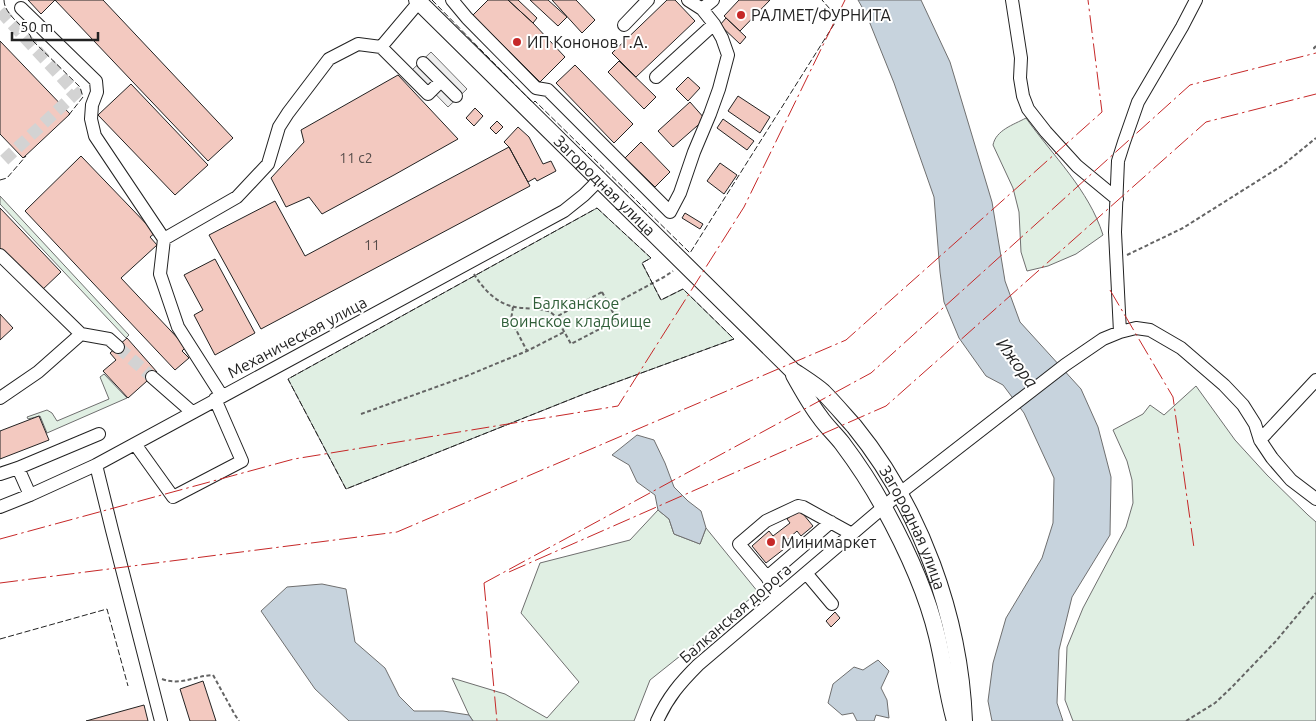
<svg xmlns="http://www.w3.org/2000/svg" width="1316" height="721" viewBox="0 0 1316 721" font-family="Ubuntu,sans-serif">
	<style>
		.green { fill: #e0efe3; stroke: #6f6f6f }
		.parking { fill: #ededed; stroke: #6f6f6f }
		.water { fill: #c7d3dd; stroke: #6f6f6f }
		.building { fill: #f3c9c0; stroke: #222 }
		.lines { fill: none; stroke-linecap: round; stroke-linejoin: round }
		.minor-tunnel { stroke: #d3d3d3; stroke-width: 12; stroke-dasharray: 12 6; stroke-linecap: butt }
		.minor-casing { stroke: #222; stroke-width: 14 }
		.major-casing { stroke: #222; stroke-width: 18 }
		.path { stroke: #646464; stroke-width: 2; stroke-dasharray: 4 2.5; stroke-linecap: butt }
		.minor { stroke: #fff; stroke-width: 12 }
		.major { stroke: #fff; stroke-width: 16 }
		.fence { stroke: #222; stroke-width: 1; stroke-dasharray: 6 2.5; stroke-linecap: butt }
		.power { stroke: #c62828; stroke-width: 1; stroke-dasharray: 18 4 2.5 4; stroke-linecap: butt }
		.poi-dot { fill: #c62828; stroke: #fff; stroke-width: 2 }
		.labels { text-anchor: middle; stroke-width: 4; stroke-linejoin: round; paint-order: stroke }
		.number-label { font-size: 14px; fill: #564c4a }
		.poi-label { font-size: 16px; fill: #222; stroke: #fff; text-anchor: start }
		.street-label { font-size: 16px; fill: #222; stroke: #fff }
		.park-label { font-size: 16px; fill: #2f5e38; stroke: #fff }
		.water-label { font-size: 18px; font-style: italic; fill: #222; stroke: #fff }
	</style>
	<rect width="100%" height="100%" fill="#fff"/>
	<path class="green" d="M1026,118C1053,156 1089,190 1103,235L1076,254L1048,266L1027,271L1021,252L1019,212L1013,188L993,145C996,130 1013,125 1026,118Z
		M0,196L129,335L126,338L0,204Z
		M597,208L651,258L642,263L661,300L683,289L734,339L584,394L346,489L288,379Z
		M104,374L127,398L47,433L40,416L28,419L27,417L47,410L52,413L57,421L109,399L100,377Z
		M1196,386L1235,440L1267,475L1308,515L1316,522V721H1073L1065,700L1067,647L1083,608L1126,527L1133,503L1132,480L1127,461L1113,430L1143,414L1150,405L1164,415Z
		M658,510L669,519L674,534L700,544L706,528L758,592L719,625L650,680L634,721H473L469,715L452,678L505,694L547,718L579,682L521,613L540,563L630,540Z"/>
	<path class="parking" d="M431,52L467,89L448,107L412,70Z"/>
	<path class="water" d="M858,0H921L950,62L992,202L1005,281L1020,322L1081,389L1098,427L1111,477L1110,535L1072,597L1059,650L1057,703L1063,721H992L988,701L993,663L1006,618L1042,558L1053,523L1054,478L1024,413L1003,385L986,376L959,338L944,302L940,272L934,197L894,83L867,16Z
		M637,435L654,440L665,463L674,487L688,501L701,511L706,528L700,544L674,534L669,519L658,510L655,495L637,482L629,465L612,455Z
		M322,584L346,589L355,642L385,668L399,696L414,711H443L469,715L473,721H349L315,689L261,611L287,587Z
		M878,660L889,671L881,688L887,700L889,718L876,715L874,721H857L853,713L842,715L828,703L833,684L854,667L863,670Z"/>
	<path class="building" d="M28,0H103L233,138L208,161L55,0L41,14Z
		M488,0H508L533,23L565,57L540,82L473,15Z
		M508,0H518L537,18L533,23Z
		M530,0H548L567,17L558,26Z
		M552,0H576L595,20L582,33Z
		M667,0H675L695,21L636,77L612,53Z
		M739,0H770L740,31L724,16Z
		M726,18L746,37L740,44L720,25Z
		M0,41L70,114L23,158L0,134Z
		M619,61L656,97L644,109L608,72Z
		M575,65L633,124L614,143L556,83Z
		M398,75L458,139L394,175L322,214L309,197L286,207L271,178L304,142L301,130Z
		M688,77L700,88L688,101L676,89Z
		M131,84L208,165L175,195L98,115Z
		M738,96L770,117L760,133L728,111Z
		M690,102L705,119L673,147L658,131Z
		M475,108L483,116L474,126L466,118Z
		M723,119L754,141L747,150L717,128Z
		M497,121L503,127L496,134L490,128Z
		M518,127L529,137L543,164L551,161L556,171L537,181L535,178L528,182L509,147L504,142Z
		M641,142L670,172L655,187L625,158Z
		M509,147L530,186L261,329L209,235L275,201L305,256Z
		M81,156L155,233L150,237L157,245L121,278L186,347L182,351L189,358L175,370L25,211Z
		M720,163L737,175L724,194L707,181Z
		M0,208L61,272L41,291L0,248Z
		M685,213L703,224L700,229L682,218Z
		M215,259L255,333L215,355L194,315L203,310L184,275Z
		M0,314L13,328L0,340Z
		M127,338L157,372L128,398L103,371L116,360L110,353Z
		M39,416L49,440L0,459V431Z
		M799,509L813,526L801,536L797,531L781,545L784,549L766,563L752,546L769,531L773,536L790,523L787,519Z
		M835,612L840,618L831,627L826,621Z
		M203,681L216,721H190L180,689Z
		M144,705L148,721H86Z"/>
	<g class="lines">
		<path class="minor-tunnel" d="M0,11L76,93L0,164
			M118,347L152,377"/>
		<defs>
			<path id="minor" d="M452,0L467,18L536,88L548,90L670,212L680,193L694,152L710,114L719,89L728,55L722,38L714,24L702,9L688,0
				M1012,0L1021,58L1020,78L1023,96L1028,109L1046,132L1077,166L1117,199
				M21,8L96,81L97,92L92,105L91,119L95,136L164,239
				M702,9L713,0
				M624,25L648,0
				M381,47L428,94L441,81
				M423,63L456,96
				M656,77L714,24
				M0,255L81,334L38,372L0,398
				M1120,332L1115,232L1118,161L1124,142L1138,102L1182,27L1196,0
				M81,334L109,339L118,347
				M152,377L192,412
				M222,396L178,327L160,274L164,239L237,197L268,164L279,127L288,113L329,59L358,44L381,47L419,2
				M1260,440L1316,380
				M135,444L173,497L242,461L215,399
				M96,465L112,530L161,721
				M18,468L30,495
				M0,474L18,468L99,434
				M0,507L30,495L96,465L564,211L584,195L599,180
				M806,573L832,604
				M767,577L831,522
				M778,597L767,577L739,544L766,521L798,506L803,507L852,534
				M657,721C668,697 680,683 698,665L900,493L1065,365L1103,339L1120,332L1136,328L1150,330L1181,348L1224,385L1243,405L1255,424L1260,440L1272,458L1291,480L1316,499"/>
			<g id="major">
				<path id="s1" d="M417,0L792,370C802,377 814,384 823,392C834,403 844,415 854,426C920,507 960,616 964,721"/>
				<path d="M794,375C802,389 810,404 820,417C826,426 835,434 842,443C857,463 871,484 883,506C904,544 927,594 937,636C944,664 947,693 955,721"/>
			</g>
		</defs>
		<use href="#minor" class="minor-casing"/>
		<use href="#major" class="major-casing"/>
		<path class="path" d="M1316,46L1314,48L1316,51
			M1127,255L1183,228L1283,165L1316,138
			M474,274C483,289 497,304 515,307C524,309 544,308 550,312C552,313 554,315 556,317
			M602,292L617,320L571,344L556,317Z
			M610,306L664,277L673,271
			M513,307L511,320L527,351
			M361,414L464,377L527,351L564,332
			M162,679C182,686 193,676 213,675L235,715L239,721
			M1186,721L1215,703L1232,687L1276,641L1316,593"/>
		<use href="#minor" class="minor"/>
		<use href="#major" class="major"/>
		<path class="fence" d="M4,0C4,13 21,25 30,35L32,40L80,87L83,97L68,116
			M432,0L533,103L535,101L690,253L838,18L822,0
			M0,180L7,178L26,156
			M597,208L651,258L642,263L661,300L683,289L734,339L584,394L346,489L288,379Z
			M0,639L107,609L128,686"/>
		<path class="power" d="M1110,290L1173,397L1194,548
			M0,539L294,459L618,406L744,207L845,0
			M509,572L886,406L1206,122L1316,94
			M0,583L397,532L846,340L1102,112L1088,0
			M484,583L871,373L1190,85L1316,53
			M484,583L497,721"/>
	</g>
	<g class="poi-dot">
		<circle cx="741" cy="15" r="5"/>
		<circle cx="517" cy="42" r="5"/>
		<circle cx="771" cy="542" r="5"/>
	</g>
	<g class="labels">
		<g class="number-label">
			<text x="356" y="163">11 с2</text>
			<text x="372" y="250">11</text>
		</g>
		<g class="poi-label">
			<text x="751" y="21">РАЛМЕТ/ФУРНИТА</text>
			<text x="527" y="48">ИП Кононов Г.А.</text>
			<text x="781" y="548">Минимаркет</text>
		</g>
		<g class="street-label">
			<text dy="6" stroke="none"><textPath href="#s1" startOffset="264">Загородная улица</textPath></text>
			<text transform="translate(297 337) rotate(-28)" y="6">Механическая улица</text>
			<text dy="6" stroke="none"><textPath href="#s1" startOffset="729">Загородная улица</textPath></text>
			<text transform="translate(735 613) rotate(-41)" y="6">Балканская дорога</text>
		</g>
		<g class="park-label">
			<text x="576" y="309">Балканское<tspan x="576" dy="18">воинское кладбище</tspan></text>
		</g>
		<g class="water-label">
			<text transform="translate(1017 363) rotate(54)" y="6">Ижора</text>
		</g>
	</g>
	<path d="M12 32v8h86v-8" fill="none" stroke="#222222" stroke-width="2.5"/>
	<text x="20" y="32" font-size="15" fill="#222222" stroke="#ffffff" stroke-width="4" paint-order="stroke">50 m</text>
</svg>
